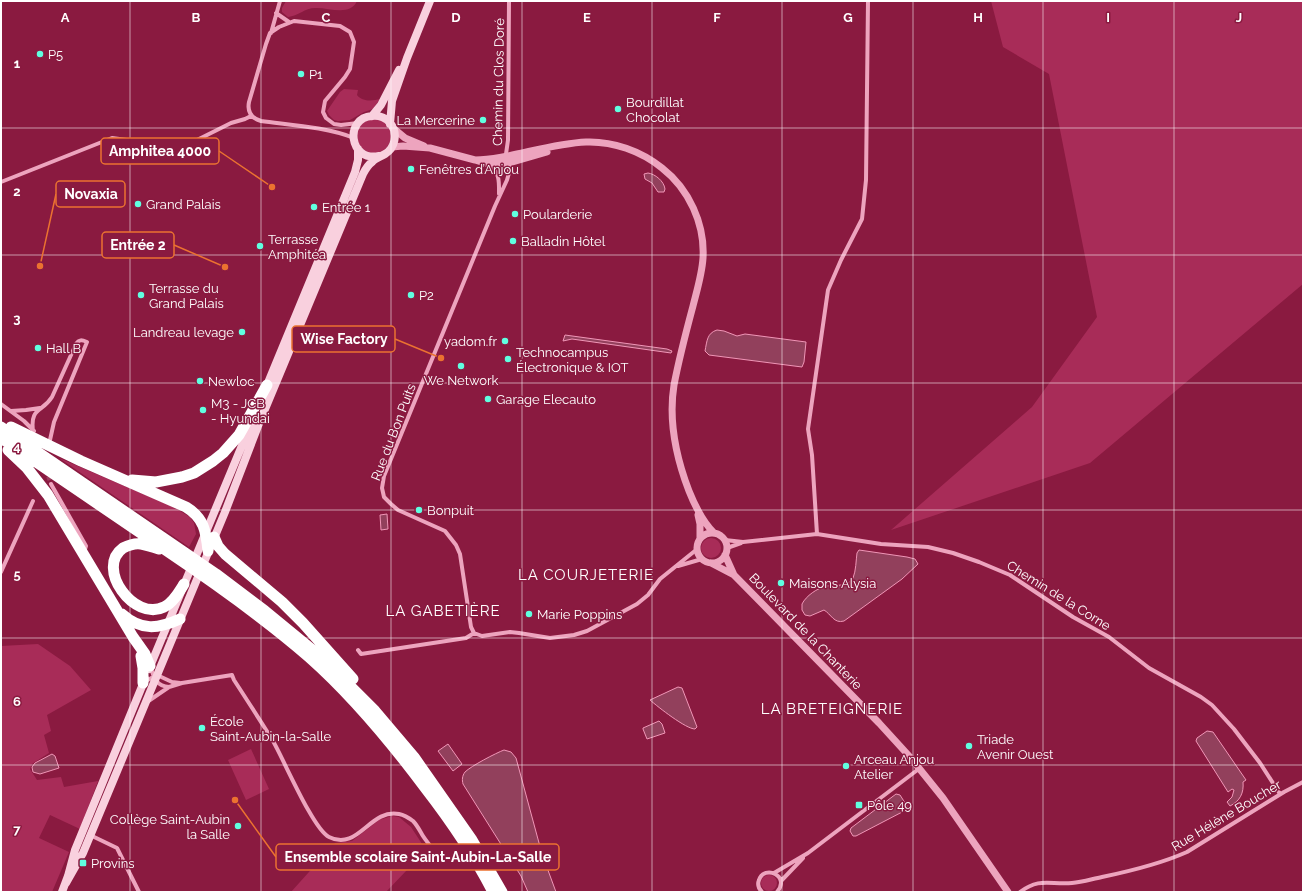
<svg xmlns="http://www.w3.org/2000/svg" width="1304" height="893" viewBox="0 0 1304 893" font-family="Raleway,sans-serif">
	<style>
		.green { fill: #a82c58 }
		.water { fill: #92405c; stroke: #f096b7 }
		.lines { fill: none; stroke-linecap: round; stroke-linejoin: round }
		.minor-tunnel { stroke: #9c3c5d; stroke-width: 4; stroke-dasharray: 4 2; stroke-linecap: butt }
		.minor { stroke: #eda4be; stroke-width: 4 }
		.tertiary { stroke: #eda4be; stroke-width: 7 }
		.secondary { stroke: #f9d0de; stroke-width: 8 }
		.motorway { stroke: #fff; stroke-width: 11 }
		.grid { fill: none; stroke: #fff; stroke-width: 1; stroke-opacity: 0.55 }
		.poi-dot { fill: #60ffe0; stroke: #8a1a40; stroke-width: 1.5 }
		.labels { text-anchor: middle; stroke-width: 3; stroke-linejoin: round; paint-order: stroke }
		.poi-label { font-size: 13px; fill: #fff; stroke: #8a1a40; text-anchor: start }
		.street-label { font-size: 13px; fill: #fff; stroke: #8a1a40 }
		.quarter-label { font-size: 15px; letter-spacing: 1px; fill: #fff; stroke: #8a1a40 }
		.grid-label { font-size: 13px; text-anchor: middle; font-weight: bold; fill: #fff; stroke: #8a1a40; stroke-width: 3; stroke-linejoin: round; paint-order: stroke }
		.leader { fill: none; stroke: #eb7230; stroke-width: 1.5 }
		.callout-dot { fill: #eb7230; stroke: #8a1a40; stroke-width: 1.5 }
		.callout { fill: #8a1a40; stroke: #eb7230; stroke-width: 1.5 }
		.callout-label { font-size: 14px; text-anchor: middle; font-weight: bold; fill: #fff }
	</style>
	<rect width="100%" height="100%" fill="#8a1a40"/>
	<path class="green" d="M286,1H357C350,17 328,7 315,8C305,8 298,16 288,17L282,12V8Z
		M991,1H1303V284L1090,463L891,530L1032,407L1097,317L1049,74L1003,47Z
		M344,89L358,90L357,95C362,102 373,101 380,99L373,109L364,112L350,120L338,121L334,120L329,115L327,111L340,92Z
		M357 136a17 17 0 1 1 34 0a17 17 0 1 1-34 0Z
		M59,458L169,505L180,511L190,517L194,523L196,534L189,547Z
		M701 548a10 10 0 1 1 20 0a10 10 0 1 1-20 0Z
		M38,644L70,666L91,690L47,715L51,731L44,735L49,753L32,764L30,769L37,780L61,777L64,787L98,781L80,829L50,815L39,838L69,852L52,892H1V646Z
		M251,749L269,789L246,800L228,760Z
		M392,816L399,817L411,827L426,850L386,892H291L335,843L352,841L379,820Z
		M761 883a8 8 0 1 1 16 0a8 8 0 1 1-16 0Z"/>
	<path class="water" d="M648,173C655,174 664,181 665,189L664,192H658L652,183L645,179L644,174Z
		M717,330L724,331L737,336L745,334L806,342L804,362L802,367L709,355L705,351C707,341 707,333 717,330Z
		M565,335L667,349L672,351L671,353L572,339L563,341Z
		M387,514L388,529L381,530L380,515Z
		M859,550L907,557L915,559L918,564L902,579L844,621C834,624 831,614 824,610L810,616L805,615L802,610V604C806,596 817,588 827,586C835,585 848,587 853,578C856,571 856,560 857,553Z
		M678,687L682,688L697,727L695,729C686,729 658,707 650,700Z
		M659,721L662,724L665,733L647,739L643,729V728Z
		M1207,731L1213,732L1246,780L1243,782C1244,793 1240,801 1230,806L1227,802L1232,797L1234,790L1232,789L1228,792L1196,741L1197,738Z
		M448,744L462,764L453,771L438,751Z
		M504,750L511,752L516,758L542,854L556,892H528L521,876L509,857L463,784C462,780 462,776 465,772C471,766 496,753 504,750Z
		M52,754L55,756L59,768L40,774L33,772L32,767L35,763Z
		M896,794L900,795L907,806L906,810L856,836H853L850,831L851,828Z"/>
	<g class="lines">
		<path class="minor-tunnel" d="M46,471L51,484"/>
		<path class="minor" d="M276,13L289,22
			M271,33L280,1
			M354,138C326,127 290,125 261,121C251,118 247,112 249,102L266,44L270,33L279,27L294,21L340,26L350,32L354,42L350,69L345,77L325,101L323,112L326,118L334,124L341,125L358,123
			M491,166C500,173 499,184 499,194
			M1,182L112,138L163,145H181L197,140L231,123L245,119L251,116
			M1,404L24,421L34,431
			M11,411L26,410L40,408
			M33,431C30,407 42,413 52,397L76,344C79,339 82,340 87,342L54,422L50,440
			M51,484L86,546L84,552
			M817,534L812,455L808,429L828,290L841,260L862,219L866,180L868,1
			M725,540L743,542L817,534L881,544L928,547L953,553L979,562L1010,575L1073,617L1109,637L1149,668L1201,697L1212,705L1234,729L1260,763L1280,794
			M727,548L741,543
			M678,566L702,559
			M1,572L33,501
			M474,633L471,627L460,554L456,545L445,531L398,510L391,504L384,497L382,488L384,476L495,206L507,180L509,173V163L506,154L508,140L509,1
			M474,633L482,636L510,632L519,633L550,638L574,635L587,631L637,604L648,595L660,579L696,550
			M358,650L361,654L466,638L474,633
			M151,668C154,679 157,686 169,687
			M144,682L157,675L172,682L180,683
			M147,702L169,687L182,683L232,675L234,680C247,700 260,720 273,741C284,760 313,829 329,837C358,852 370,808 399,814C404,815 409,818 413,821C417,825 420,831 423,836C428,844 438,853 437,862
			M90,835L117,848L139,892
			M774,873L808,853L920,768
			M781,881L803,858
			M762,892C759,889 757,885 759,880C764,864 791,876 777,892
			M1020,892C1040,877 1050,885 1072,883C1082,882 1092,879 1102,877C1131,871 1160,864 1187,852L1284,792L1303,782"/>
		<path class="tertiary" d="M393,128L405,138L424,146
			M392,147L403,146L430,148L475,160L491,165L509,163L547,152
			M475,160C488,160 496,158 508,156C533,151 561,143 586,142C613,141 641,151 662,168C689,189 705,224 703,258C702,274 697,290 693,306C686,332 679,359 674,385C668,422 676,457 689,491C695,506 702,521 714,533
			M698,515L700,524V538
			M697 548a15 15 0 1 1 30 0a15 15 0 1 1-30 0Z
			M725,555L734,575
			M711,563L734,575L879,723L910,757L943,798L1008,892"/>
		<path class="secondary" d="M372,116L381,105L399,70
			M390,124L392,101L407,58L430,1
			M265,390L355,172L358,160V149
			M149,669L253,419
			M66,883L83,853L225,512L258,426L363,174C365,170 368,165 372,162C375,158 380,157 385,154C395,148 398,134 391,124C387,118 379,115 372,116C344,118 349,162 379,156
			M62,892L68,876L75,850L145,679"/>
		<path class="motorway" d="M1,427L216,574L265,611L321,657L375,711L414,757L472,840L502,892
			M11,427L81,461L186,507C204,518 206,531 208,551
			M1,438C56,476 112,513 167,551C216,584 264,618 309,657C353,696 391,742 426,789C450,820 475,857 493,892
			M8,450L27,468L48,495L133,637L145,654L150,666
			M132,480L156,482L182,477L194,473L213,461L223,453L239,435L267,385
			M214,537L218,546L225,554L282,602L303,623L353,679
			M159,549C153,547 147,545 141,544C135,543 129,545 123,548C95,568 134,622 164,607C173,603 179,592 184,584
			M122,614C141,631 158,629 180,619
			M141,656L143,668V683"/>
	</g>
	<path class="grid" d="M130,1V892M261,1V892M391,1V892M522,1V892M652,1V892M782,1V892M913,1V892M1043,1V892M1174,1V892M1,128H1303M1,255H1303M1,383H1303M1,510H1303M1,638H1303M1,765H1303"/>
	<g class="poi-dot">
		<circle cx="40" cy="54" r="4"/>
		<circle cx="301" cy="74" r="4"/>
		<circle cx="618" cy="109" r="4"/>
		<circle cx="483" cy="120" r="4"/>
		<circle cx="411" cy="169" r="4"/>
		<circle cx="138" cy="204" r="4"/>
		<circle cx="314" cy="207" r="4"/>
		<circle cx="515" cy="214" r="4"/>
		<circle cx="513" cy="241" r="4"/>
		<circle cx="260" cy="246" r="4"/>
		<circle cx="141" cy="295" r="4"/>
		<circle cx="411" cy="295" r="4"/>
		<circle cx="242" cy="332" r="4"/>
		<circle cx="505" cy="341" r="4"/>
		<circle cx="38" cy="348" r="4"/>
		<circle cx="508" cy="359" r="4"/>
		<circle cx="461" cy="366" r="4"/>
		<circle cx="200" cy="381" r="4"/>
		<circle cx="488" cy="399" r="4"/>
		<circle cx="203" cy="410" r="4"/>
		<circle cx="419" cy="510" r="4"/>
		<circle cx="781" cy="583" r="4"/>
		<circle cx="529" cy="614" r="4"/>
		<circle cx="202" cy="728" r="4"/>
		<circle cx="969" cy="746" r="4"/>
		<circle cx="846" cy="766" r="4"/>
		<rect x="855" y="801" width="8" height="8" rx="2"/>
		<circle cx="238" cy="826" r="4"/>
		<rect x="79" y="859" width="8" height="8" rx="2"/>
	</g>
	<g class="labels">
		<g class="poi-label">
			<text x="48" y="59">P5</text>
			<text x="309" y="79">P1</text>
			<text x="626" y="107">Bourdillat<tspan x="626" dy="15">Chocolat</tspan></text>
			<text x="475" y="125" text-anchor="end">La Mercerine</text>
			<text x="419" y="174">Fenêtres d’Anjou</text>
			<text x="146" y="209">Grand Palais</text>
			<text x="322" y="212">Entrée 1</text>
			<text x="523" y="219">Poularderie</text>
			<text x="268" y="244">Terrasse<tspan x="268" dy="15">Amphitéa</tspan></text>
			<text x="521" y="246">Balladin Hôtel</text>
			<text x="149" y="293">Terrasse du<tspan x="149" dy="15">Grand Palais</tspan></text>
			<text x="419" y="300">P2</text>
			<text x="234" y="337" text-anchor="end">Landreau levage</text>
			<text x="497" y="346" text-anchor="end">yadom.fr</text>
			<text x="46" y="353">Hall B</text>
			<text x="516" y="357">Technocampus<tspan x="516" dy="15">Électronique &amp; IOT</tspan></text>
			<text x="461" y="385" text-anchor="middle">We Network</text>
			<text x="208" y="386">Newloc</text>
			<text x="496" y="404">Garage Elecauto</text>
			<text x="211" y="408">M3 - JCB<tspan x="211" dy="15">- Hyundai</tspan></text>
			<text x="427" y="515">Bonpuit</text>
			<text x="789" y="588">Maisons Alysia</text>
			<text x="537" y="619">Marie Poppins</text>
			<text x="210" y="726">École<tspan x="210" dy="15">Saint-Aubin-la-Salle</tspan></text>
			<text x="977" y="744">Triade<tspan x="977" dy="15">Avenir Ouest</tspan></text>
			<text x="854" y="764">Arceau Anjou<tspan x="854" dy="15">Atelier</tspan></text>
			<text x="867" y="810">Pôle 49</text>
			<text x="230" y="824" text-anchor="end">Collège Saint-Aubin<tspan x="230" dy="15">la Salle</tspan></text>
			<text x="91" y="868">Provins</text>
		</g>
		<g class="street-label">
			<text transform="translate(498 82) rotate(-89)" y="5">Chemin du Clos Doré</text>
			<text transform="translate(393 432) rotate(-69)" y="5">Rue du Bon Puits</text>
			<text transform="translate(1059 595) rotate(32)" y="5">Chemin de la Corne</text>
			<text transform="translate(806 631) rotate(46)" y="5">Boulevard de la Chanterie</text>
			<text transform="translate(1226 815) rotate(-31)" y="5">Rue Hélène Boucher</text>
		</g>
		<g class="quarter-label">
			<text x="586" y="580">LA COURJETERIE</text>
			<text x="443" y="616">LA GABETIÈRE</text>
			<text x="832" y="714">LA BRETEIGNERIE</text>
		</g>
	</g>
	<g class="grid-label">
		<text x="65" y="22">A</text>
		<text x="196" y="22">B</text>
		<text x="326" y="22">C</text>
		<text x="456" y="22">D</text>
		<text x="587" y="22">E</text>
		<text x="717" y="22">F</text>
		<text x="848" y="22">G</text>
		<text x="978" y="22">H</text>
		<text x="1108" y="22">I</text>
		<text x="1239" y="22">J</text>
		<text x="17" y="68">1</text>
		<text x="17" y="196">2</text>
		<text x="17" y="323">3</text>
		<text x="17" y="451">4</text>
		<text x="17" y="579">5</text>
		<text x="17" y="706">6</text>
		<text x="17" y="834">7</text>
	</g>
	<path class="leader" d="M272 187L219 151M40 266L56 194M225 267L174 245M441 358L395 339M235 800L276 857"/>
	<g class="callout-dot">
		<circle cx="272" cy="187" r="4"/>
		<circle cx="40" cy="266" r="4"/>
		<circle cx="225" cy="267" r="4"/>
		<circle cx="441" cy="358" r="4"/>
		<circle cx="235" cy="800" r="4"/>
	</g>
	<g class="callout">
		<rect x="101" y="138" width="118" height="26" rx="4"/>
		<rect x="56" y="181" width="69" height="26" rx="4"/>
		<rect x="102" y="232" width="72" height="26" rx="4"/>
		<rect x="292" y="326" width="103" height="26" rx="4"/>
		<rect x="276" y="844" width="283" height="26" rx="4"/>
	</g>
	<g class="callout-label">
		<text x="160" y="156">Amphitea 4000</text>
		<text x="91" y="199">Novaxia</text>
		<text x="138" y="250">Entrée 2</text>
		<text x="344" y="344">Wise Factory</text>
		<text x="418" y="862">Ensemble scolaire Saint-Aubin-La-Salle</text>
	</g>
	<rect width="1304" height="893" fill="none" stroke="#ffffff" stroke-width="4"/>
</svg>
